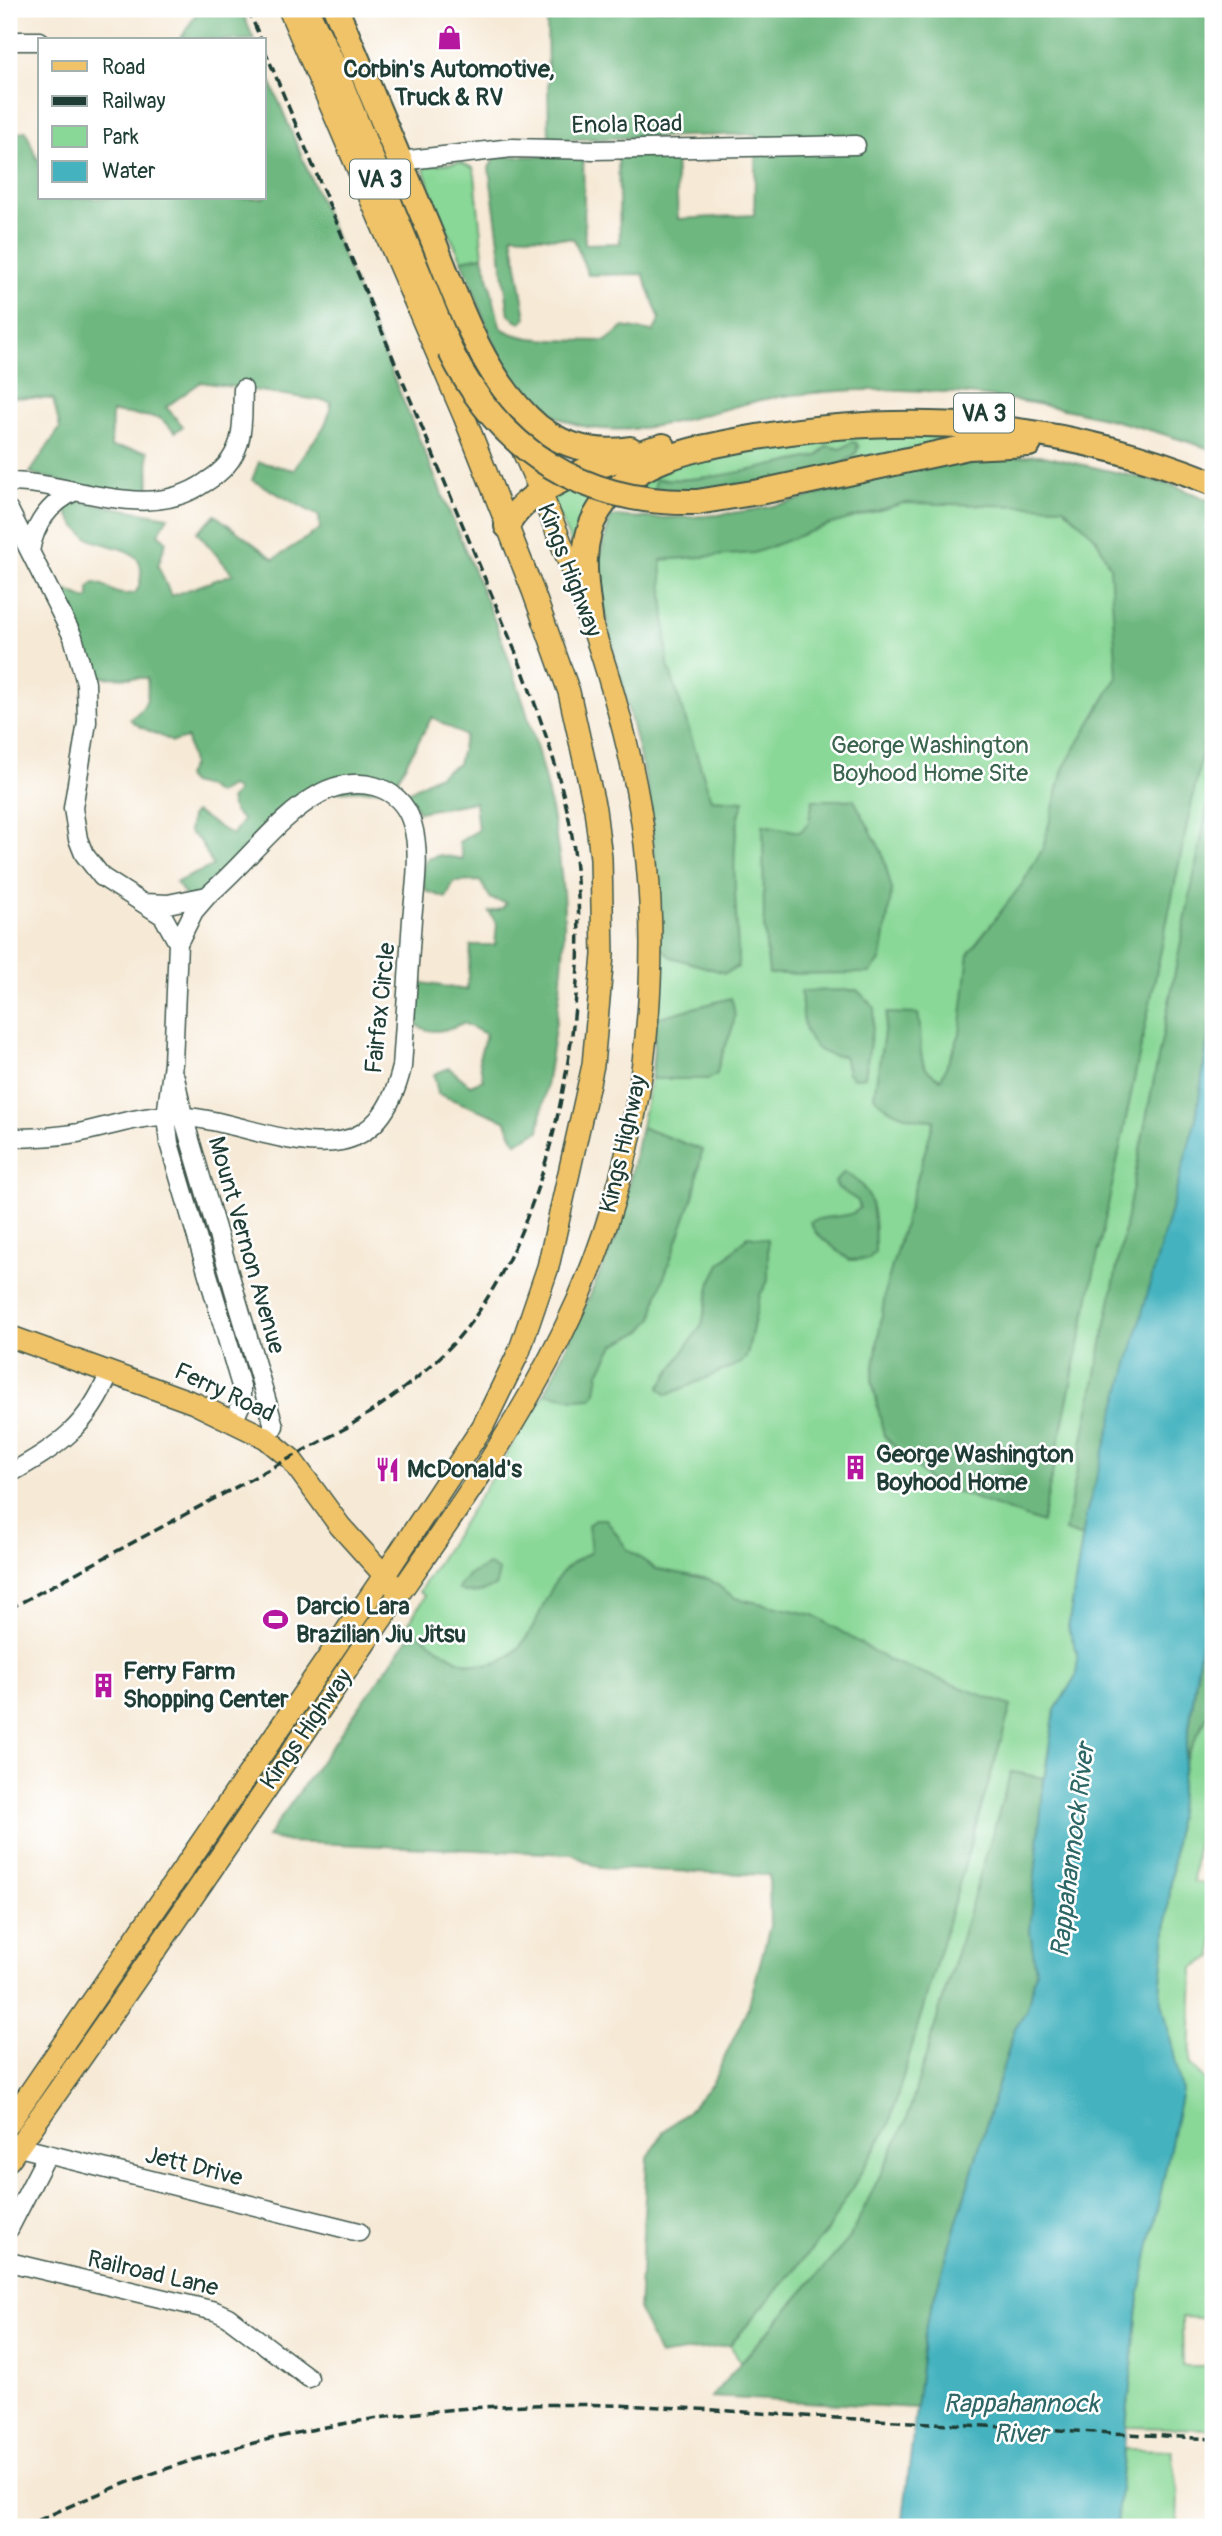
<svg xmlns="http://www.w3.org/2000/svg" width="1222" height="2536" viewBox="0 0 1222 2536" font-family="Pangolin,sans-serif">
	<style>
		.green { fill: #89d897; stroke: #548a66; stroke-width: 2 }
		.forest { fill: #6eb880; stroke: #467a5a; stroke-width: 2 }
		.water { fill: #44b3bf; stroke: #32787a; stroke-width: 2 }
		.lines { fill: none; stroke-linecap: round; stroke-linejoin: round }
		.minor-casing { stroke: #3f574c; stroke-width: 21 }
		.major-casing { stroke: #3f574c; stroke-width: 24 }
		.highway-casing { stroke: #3f574c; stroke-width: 28 }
		.minor { stroke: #fff; stroke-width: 18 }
		.major { stroke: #f0c369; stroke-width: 21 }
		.highway { stroke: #f0c369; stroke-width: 24 }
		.rail { stroke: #1f3d34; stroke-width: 3.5; stroke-dasharray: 10 5; stroke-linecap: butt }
		.highway-bridge-casing { stroke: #3f574c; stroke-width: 28; stroke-linecap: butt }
		.highway-bridge { stroke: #f0c369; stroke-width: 24 }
		.labels { text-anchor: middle; stroke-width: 5; stroke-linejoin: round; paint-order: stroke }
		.shield { fill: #fff; stroke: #627771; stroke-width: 2 }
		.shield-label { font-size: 23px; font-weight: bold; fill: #1f3d34 }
		.poi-label { font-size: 24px; font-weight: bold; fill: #1f3d34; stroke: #fff; text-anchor: start }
		.street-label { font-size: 24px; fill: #1f3d34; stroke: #fff }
		.park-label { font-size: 24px; fill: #3a644d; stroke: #fff }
		.water-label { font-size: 26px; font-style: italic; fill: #2c6665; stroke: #fff }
	</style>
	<rect width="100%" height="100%" fill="#fff"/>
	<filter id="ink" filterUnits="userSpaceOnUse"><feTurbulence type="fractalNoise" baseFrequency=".0143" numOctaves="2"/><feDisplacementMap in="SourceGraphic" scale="14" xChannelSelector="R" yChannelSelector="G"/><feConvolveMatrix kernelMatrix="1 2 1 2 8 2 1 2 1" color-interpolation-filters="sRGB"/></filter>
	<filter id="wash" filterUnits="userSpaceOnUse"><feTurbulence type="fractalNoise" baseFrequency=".00686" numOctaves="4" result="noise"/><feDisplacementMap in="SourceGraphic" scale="28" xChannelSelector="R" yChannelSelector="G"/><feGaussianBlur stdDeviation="1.57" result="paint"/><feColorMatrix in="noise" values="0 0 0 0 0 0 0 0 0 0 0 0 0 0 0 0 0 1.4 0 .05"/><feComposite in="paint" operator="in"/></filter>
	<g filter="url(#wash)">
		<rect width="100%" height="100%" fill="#f6e9d5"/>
		<path class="green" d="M460,162L473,168L475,175L483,256L462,260L436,207L424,170L427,166Z
			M823,436H993L836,468L853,456L859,447L852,442L841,449L827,446L818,456C765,466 709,483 655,479V492L629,488L678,463Z
			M1039,455L1172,485L1213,502V1005L1196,1119L1086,1515L1068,1628L1077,1651V1674L1055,1710L1044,1778L1012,1772L906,2122L888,2164L849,2240L741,2362L730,2345L827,2231L992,1769L558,1578C540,1616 517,1681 463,1662C444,1655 424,1637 407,1626L425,1596L419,1592L545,1393L576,1329L619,1231L651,1079L660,972L650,799L603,604L598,564L611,516C671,521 728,517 787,503C825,493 863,480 901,472C947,463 993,459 1039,455Z
			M636,463L577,557L550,495Z
			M1213,1704V1808L1201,1807L1193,1882L1213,1885V1957L1193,1967L1190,2065L1213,2088V2319L1182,2317L1183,2366H1213V2429L1126,2427L1166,2026L1160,1992L1180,1791L1185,1760Z
			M1124,2449L1172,2450L1178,2492L1177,2527H1116Z"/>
		<path class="forest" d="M199,9H241L254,40H180Z
			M581,9H1213V450C1088,407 957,382 824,392C805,394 784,395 766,399C702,412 623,448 559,418C501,392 484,314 462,260L483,256L500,326C516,344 580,340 606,341L624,327L653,332L660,320L643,274L588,275L574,239L512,235L526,318L521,323L509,315L489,168L495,157L583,155L585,244L620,243L618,155L675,157L678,219L754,215L756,134L549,140L547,18Z
			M264,66L496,624C529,711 555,799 563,892C569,968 550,1055 539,1131L516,1143L505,1120L438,1094L434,1074L449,1068L470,1085L483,1080L479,1058L486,1034L463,1023C447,1030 433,1035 418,1026L415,982L467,990L471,945H495L497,924L489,912L501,909L507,903L491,899L480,881L454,882L446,898L426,891C422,878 420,871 427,859L440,855L463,859L459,842L478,830L475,802L419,812L406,793L458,764L465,736L432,717L392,789L309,793L208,891L187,898L176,882L213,866L201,842L189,832L191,817L195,812L232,835L243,820L234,812L230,800L237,791L230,786L217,794L207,787L190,783L186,776L192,765L187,738L172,742C159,733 140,730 130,719C148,707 149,698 147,678L95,677L57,593L61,588L86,599L89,597V588L94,583C111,584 110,598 135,593C140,587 141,581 141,573C143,546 106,548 90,539C78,531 72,521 65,510L74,500L168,517L158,534L166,541L158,566L171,596L233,574L197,532L215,515L274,559L320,529L319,516L252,480L259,462L294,470C307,442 328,435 331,402L201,382L166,407L183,426L175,432L160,418L112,412L111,447L148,451L149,497L97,492L30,473L60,428L53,399L9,397V134L26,131L37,159H40V198H264Z
			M852,442L857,443V452C827,486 701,490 655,492V479C709,483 765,466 818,456L827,446L841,449Z
			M1039,455L1172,485L1213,502V700L1042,1523L932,1483L884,1436L872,1380L886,1287L934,1120C913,1120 889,1114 874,1096L887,1013L918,1014C925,1042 911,1066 941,1079L960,1034L969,953L1022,884L1043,848L1063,769L1117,677L1110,567L1096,538L1063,507L904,503L828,525L754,553L661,560L668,665L711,799L744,801C726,844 739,920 738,967L725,973L671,957L659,946L650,799L603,604L598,564L611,516C671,521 728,517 787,503C825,493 863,480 901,472C947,463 993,459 1039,455Z
			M1213,779V1005L1196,1119L1082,1537L1065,1531Z
			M813,800H854L882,852L892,890L881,959L870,973L769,974L764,926L763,825L800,832L808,824Z
			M857,990L875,1008L865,1077L854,1078L848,1073L844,1056C803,1057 803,1023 801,991Z
			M731,998C743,1026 720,1046 717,1074L709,1079H652L656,1018Z
			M641,1127L702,1150L694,1194L658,1294L653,1318L642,1331L614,1345L599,1373L596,1392L592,1398L574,1399L545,1393L619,1231Z
			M844,1172C878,1190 874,1218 875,1252L869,1259L849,1260L816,1233L810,1222C829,1213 847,1221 860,1208L858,1201L838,1188L835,1182Z
			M748,1236L768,1239V1281L760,1295L747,1355L741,1363L667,1395L659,1388L702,1324L711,1282L720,1264Z
			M596,1519H606L627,1549L656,1569L709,1579L735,1598L814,1615L888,1660L1011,1706L889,2125L827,2231L730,2345L659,2356L639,2311L647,2159L664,2131L685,2114L712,2084L748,2008L770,1926L769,1875L600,1868L572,1854L289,1842L267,1837L414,1630C429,1640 447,1657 464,1662C524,1680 535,1614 557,1579C565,1566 578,1559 591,1552L588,1525Z
			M1213,1558V1704L1185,1760Z
			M489,1565L499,1571L496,1585C486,1592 469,1596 458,1589L468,1575Z
			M1011,1772L1044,1778L1030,1931L1036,1971L1027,2009L1015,2028L926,2324L916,2408L711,2397L849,2239L906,2122Z"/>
		<path class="water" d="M1213,1005V1558L1180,1791L1160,1992L1182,2091L1139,2297L1116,2527H902L926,2325L1015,2028L1027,2009L1036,1971L1030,1931L1043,1789L1055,1710L1077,1674V1651L1068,1628L1086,1515L1196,1119Z"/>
	</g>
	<g filter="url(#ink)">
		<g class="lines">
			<defs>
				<path id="minor" d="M9,41H40
					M400,161L512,148L594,150L856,145
					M9,482C74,482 146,524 206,482C222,472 233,461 239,442C244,425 242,406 243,389
					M9,510L73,637L86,683L87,722L73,808L78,839L84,854L102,877L163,916L178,943L173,1063L166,1116L169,1143L241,1386V1404L234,1420
					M30,551C35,523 49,504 75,491
					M144,903L168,904L207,896
					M175,1077L183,1116L274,1426L266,1438
					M9,1138C32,1138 55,1137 78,1133C108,1127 137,1116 168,1116C254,1114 370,1203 402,1067C405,1018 409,968 412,919C415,889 421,852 412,823C400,783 355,775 321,793C277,817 246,864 207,896L194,911L178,943
					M9,1474C58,1446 88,1427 110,1372
					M19,2147L359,2232
					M9,2229L47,2155
					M9,2262L215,2311L228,2317L309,2378"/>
				<path id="major" d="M9,1336L194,1403L266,1438L291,1459L340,1526L394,1586
					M9,2123L384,1576L483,1426L519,1352L548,1267L593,1065L603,955L601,858L595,809L569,692L533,591L464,416L289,9
					M9,2160C130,1990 248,1817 365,1643C434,1542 508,1444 562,1334C643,1170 671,966 636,787C613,668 567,551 518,440"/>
				<path id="highway" d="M306,9L330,58L450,350
					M336,9C367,82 398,156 429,230C455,293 478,368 528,417C555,445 592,455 630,449
					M697,502L765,491L968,447L1029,444
					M507,526C531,479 615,461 663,446
					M591,624C586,586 577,544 599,510C631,460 692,449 746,439C909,410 1059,421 1213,483"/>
			</defs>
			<use href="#minor" class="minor-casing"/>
			<use href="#major" class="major-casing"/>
			<use href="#highway" class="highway-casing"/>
			<use href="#minor" class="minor"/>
			<use href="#major" class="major"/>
			<use href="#highway" class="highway"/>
			<path class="rail" d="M248,9L261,40
				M9,1609L346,1428C392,1399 438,1366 471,1322C562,1200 599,962 568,814C556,760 537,709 518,658L264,48
				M25,2527C181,2450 355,2410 528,2405C625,2402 723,2411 819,2417C951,2424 1082,2431 1213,2439"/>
			<defs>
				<path id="highway-bridge" d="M450,350C499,451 584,505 697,502"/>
			</defs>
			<use href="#highway-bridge" class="highway-bridge-casing"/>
			<use href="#highway-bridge" class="highway-bridge"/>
		</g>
	</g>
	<defs>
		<symbol id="shop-bare" viewBox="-9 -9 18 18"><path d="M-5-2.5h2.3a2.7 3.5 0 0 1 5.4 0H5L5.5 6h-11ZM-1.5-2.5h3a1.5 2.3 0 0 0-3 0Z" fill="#b5179e" stroke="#fff" stroke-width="2.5" paint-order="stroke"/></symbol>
		<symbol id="building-bare" viewBox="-9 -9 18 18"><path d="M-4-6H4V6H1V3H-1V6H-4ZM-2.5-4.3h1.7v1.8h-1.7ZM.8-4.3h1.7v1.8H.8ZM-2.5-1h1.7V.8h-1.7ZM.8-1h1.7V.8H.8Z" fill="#b5179e" stroke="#fff" stroke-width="2.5" paint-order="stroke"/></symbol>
		<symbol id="restaurant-bare" viewBox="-9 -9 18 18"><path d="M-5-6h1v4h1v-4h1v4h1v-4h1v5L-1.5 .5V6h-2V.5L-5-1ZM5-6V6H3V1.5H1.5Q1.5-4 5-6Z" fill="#b5179e" stroke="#fff" stroke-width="2.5" paint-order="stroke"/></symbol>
		<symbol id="stadium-bare" viewBox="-9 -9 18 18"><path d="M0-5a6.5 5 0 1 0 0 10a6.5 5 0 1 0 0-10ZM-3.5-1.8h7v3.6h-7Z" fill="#b5179e" stroke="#fff" stroke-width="2.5" paint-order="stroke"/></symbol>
	</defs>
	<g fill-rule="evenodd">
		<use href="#shop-bare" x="432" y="20" width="35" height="35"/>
		<use href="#building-bare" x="838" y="1450" width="35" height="35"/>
		<use href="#restaurant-bare" x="370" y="1452" width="35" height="35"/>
		<use href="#stadium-bare" x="258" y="1602" width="35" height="35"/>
		<use href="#building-bare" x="86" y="1668" width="35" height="35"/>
	</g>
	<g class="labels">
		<g class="shield">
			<rect x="350" y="159.5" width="60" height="39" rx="5"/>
			<rect x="954" y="393.5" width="60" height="39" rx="5"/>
		</g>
		<g class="shield-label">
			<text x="380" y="187">VA 3</text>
			<text x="984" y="421">VA 3</text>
		</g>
		<g class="poi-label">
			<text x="449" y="77" text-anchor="middle">Corbin's Automotive,<tspan x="449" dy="28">Truck &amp; RV</tspan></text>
			<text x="876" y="1462">George Washington<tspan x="876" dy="28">Boyhood Home</tspan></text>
			<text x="407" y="1477">McDonald's</text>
			<text x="296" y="1614">Darcio Lara<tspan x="296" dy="28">Brazilian Jiu Jitsu</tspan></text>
			<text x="123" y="1679">Ferry Farm<tspan x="123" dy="28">Shopping Center</tspan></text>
		</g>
		<g class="street-label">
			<text transform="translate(627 124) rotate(-1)" y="8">Enola Road</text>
			<text transform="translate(570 570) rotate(69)" y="8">Kings Highway</text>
			<text transform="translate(380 1008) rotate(-84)" y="8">Fairfax Circle</text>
			<text transform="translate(623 1144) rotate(-77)" y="8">Kings Highway</text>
			<text transform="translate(247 1245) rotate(74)" y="8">Mount Vernon Avenue</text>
			<text transform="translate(225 1392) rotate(25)" y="8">Ferry Road</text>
			<text transform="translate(306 1729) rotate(-55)" y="8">Kings Highway</text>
			<text transform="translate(194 2166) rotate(14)" y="8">Jett Drive</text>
			<text transform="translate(153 2273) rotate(13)" y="8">Railroad Lane</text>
		</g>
		<g class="park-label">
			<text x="930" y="753">George Washington<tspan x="930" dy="28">Boyhood Home Site</tspan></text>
		</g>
		<g class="water-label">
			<text transform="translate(1072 1850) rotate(-83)" y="9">Rappahannock River</text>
			<text x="1021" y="2412">Rappahannock<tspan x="1021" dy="30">River</tspan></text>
		</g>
	</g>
	<rect width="1222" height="2536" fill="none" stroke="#fff" stroke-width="35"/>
	<rect x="38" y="38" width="228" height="161" fill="#ffffff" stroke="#a5b1ae" stroke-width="2"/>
	<rect x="52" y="61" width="35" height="10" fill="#f0c369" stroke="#a5b1ae" stroke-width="2"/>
	<text x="102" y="74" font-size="21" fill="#1f3d34">Road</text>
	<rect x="52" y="96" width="35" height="10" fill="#1f3d34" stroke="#a5b1ae" stroke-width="2"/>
	<text x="102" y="108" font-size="21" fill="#1f3d34">Railway</text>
	<rect x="52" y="126" width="35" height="21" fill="#89d897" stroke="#a5b1ae" stroke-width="2"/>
	<text x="102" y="144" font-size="21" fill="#1f3d34">Park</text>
	<rect x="52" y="161" width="35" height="21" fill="#44b3bf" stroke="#a5b1ae" stroke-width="2"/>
	<text x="102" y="178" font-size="21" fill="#1f3d34">Water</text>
</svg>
